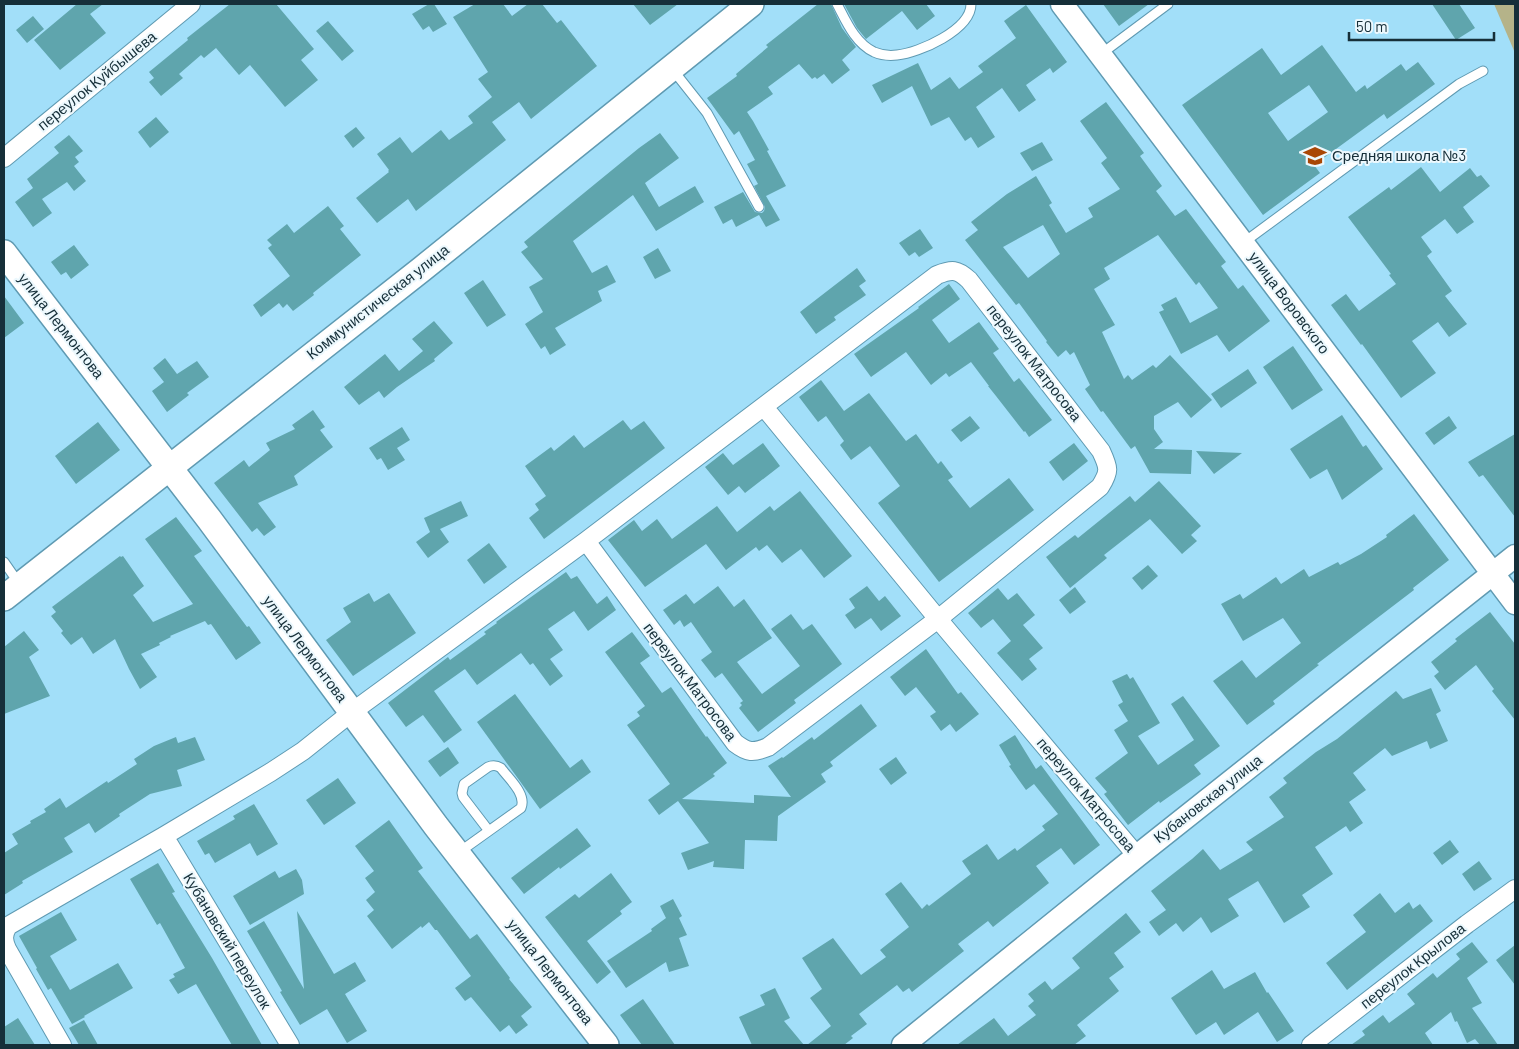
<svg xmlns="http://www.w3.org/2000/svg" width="1519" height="1049" viewBox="0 0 1519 1049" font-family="Barlow,sans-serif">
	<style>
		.green { fill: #b5b389 }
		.building { fill: #5fa5ad; fill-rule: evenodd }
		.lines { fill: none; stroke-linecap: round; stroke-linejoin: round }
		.service-casing { stroke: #5f9ab2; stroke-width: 11 }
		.minor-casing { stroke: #5f9ab2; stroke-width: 20 }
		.tertiary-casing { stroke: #5f9ab2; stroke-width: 25 }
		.secondary-casing { stroke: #5f9ab2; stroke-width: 28 }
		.service { stroke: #fff; stroke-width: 9 }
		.minor { stroke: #fff; stroke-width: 18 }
		.tertiary { stroke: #fff; stroke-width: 22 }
		.secondary { stroke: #fff; stroke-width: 25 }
		.labels { text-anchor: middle; stroke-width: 4; stroke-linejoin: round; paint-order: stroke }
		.street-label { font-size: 15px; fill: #162f39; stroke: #ecf8fd }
		.poi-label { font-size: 15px; fill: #162f39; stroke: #ecf8fd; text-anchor: start }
	</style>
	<rect width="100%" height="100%" fill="#a2dff9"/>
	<path class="green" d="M1494,4H1515V53Z"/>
	<path class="building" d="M77,4H103L90,14L106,33L60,70L34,40Z
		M230,4H276L314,49L301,60L318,80L285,107L250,65L239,75L216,48L204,58L201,55L179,74L183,78L161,96L149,82L154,78L149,72L188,40L187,38Z
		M429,4H434L447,24L433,32L429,26L423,30L412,14Z
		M475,4H503L512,16L528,4H542L557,23L561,20L597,66L531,119L519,102L492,122L506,140L416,211L408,199L377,223L356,198L389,172L388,171L389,170L377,154L400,137L412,153L441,130L449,140L473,123L468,116L492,97L478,79L488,72L453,17Z
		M633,4H678L650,25Z
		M818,4H831L842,28L856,47L842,60L850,70L832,84L824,74L817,79L815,77L812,79L799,64L768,87L773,94L747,112L753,121L769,150L767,151L786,186L766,196L780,220L766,227L759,215L736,227L732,219L723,224L714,207L743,192L755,212L762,213L764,211L765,207L754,186L758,184L747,164L755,160L739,131L734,135L707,98L737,76L736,74L768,47L766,45Z
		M844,4H926L935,16L917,30L902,11L866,39L857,28Z
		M1103,4H1149L1119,26Z
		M1432,4H1459L1475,28L1456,40Z
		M1026,5L1067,62L1053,73L1050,68L1026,85L1036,100L1019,112L1002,88L976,107L995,137L978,148L971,137L965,141L949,117L931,126L912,86L882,103L872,85L918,63L931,90L950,77L959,89L983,72L978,66L1016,38L1004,21Z
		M33,16L44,29L27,43L16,30Z
		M328,21L354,51L342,61L316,31Z
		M1322,45L1356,92L1365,85L1367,89L1401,64L1406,71L1418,62L1435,84L1387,119L1384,114L1314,165L1320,173L1263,215L1182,105L1262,48L1281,75ZM1309,85L1328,112L1288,141L1268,113Z
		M1106,102L1144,153L1140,156L1162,186L1156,191L1175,216L1186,209L1226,262L1221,266L1238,289L1243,285L1270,321L1229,352L1217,335L1181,354L1159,312L1164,310L1161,305L1176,297L1190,323L1218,308L1199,282L1196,285L1158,235L1104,268L1110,279L1094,289L1115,325L1102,332L1124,379L1128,375L1132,380L1153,365L1156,368L1170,355L1212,400L1191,418L1178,402L1154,416V429L1163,442L1154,449L1192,450L1191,474L1150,473L1135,446L1131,449L1103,411L1101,412L1085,389L1090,385L1074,352L1070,355L1066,350L1058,357L1046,342L1047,341L1019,303L1016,305L965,240L978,230L971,222L1007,194L1036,176L1052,203L1049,205L1066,233L1093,217L1088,208L1120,189L1101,163L1107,158L1080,121ZM1043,225L1060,254L1028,278L1003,247Z
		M156,117L169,132L150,148L138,132Z
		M356,127L365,138L353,148L344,136Z
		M660,133L679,158L645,183L659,207L695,186L704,202L656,231L633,195L573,241L592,273L607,265L616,282L598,291L602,301L555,328L566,345L550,355L545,346L541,349L525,324L543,312L529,287L543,279L521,252L528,247L524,242L639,148Z
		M69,135L83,151L75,157L79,162L74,166L86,181L74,191L67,182L42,199L52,213L33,227L15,202L33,188L27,179L59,153L54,147Z
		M1042,142L1053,160L1032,171L1020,153Z
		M1421,167L1440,192L1470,168L1477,177L1481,175L1490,186L1463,207L1474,222L1457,234L1445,219L1421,237L1432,252L1427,256L1452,291L1445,296L1467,324L1449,337L1438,322L1412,341L1436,373L1401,398L1362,344L1361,345L1331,305L1346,294L1359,311L1396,284L1389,275L1391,274L1348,217L1389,187L1391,190Z
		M328,206L344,226L340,229L361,255L313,293L314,295L293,311L287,304L283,308L279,303L261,317L253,305L290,276L268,248L272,245L267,240L287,224L294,233Z
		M920,229L933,248L919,257L915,252L909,256L899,243Z
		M74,245L89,265L71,279L66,272L61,275L51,262Z
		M658,248L671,271L655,279L643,257Z
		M857,268L866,281L859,286L866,295L834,317L836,320L816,334L800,312Z
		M483,280L506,315L487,327L464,293Z
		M949,284L960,299L932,320L949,343L979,322L999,349L993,353L1014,382L1019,378L1052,420L1029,437L1025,431L1024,432L996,396L988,386H989L971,362L949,377L946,373L931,385L906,352L871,377L854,354L919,308L918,307Z
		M4,296L24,323L4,338Z
		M434,321L453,343L434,359L435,361L397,387L384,398L379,391L359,405L344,387L385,354L399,371L423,351L412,339Z
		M1293,346L1323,390L1292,410L1263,367Z
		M165,358L177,374L197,361L209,377L187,393L189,395L167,412L152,391L164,382L153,368Z
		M1248,369L1257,383L1221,408L1211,394Z
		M821,380L844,411L869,393L906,441L916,434L938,464L941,461L953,477L948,480L970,508L1009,478L1034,510L939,582L878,503L900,486L870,446L851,460L840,445L844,441L826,416L818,422L799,397Z
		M313,410L325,427L320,430L333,447L294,476L298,485L258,503L276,527L264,536L257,528L252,532L214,483L244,460L249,467L270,450L266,443L295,429L292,425Z
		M1342,415L1363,447L1366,445L1383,469L1342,500L1327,469L1310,479L1290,449Z
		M970,416L980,428L961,442L951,430Z
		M1449,416L1457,428L1434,445L1425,433Z
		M623,420L631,430L644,421L665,448L544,539L529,518L539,510L535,504L546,496L525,466L551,447L554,451L574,435L584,448Z
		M98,422L120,450L76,484L55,456Z
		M402,427L410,440L397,448L405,460L388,470L381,458L377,460L369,448Z
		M1515,434V517L1483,475L1479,477L1468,462Z
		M763,443L780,466L745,493L739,486L728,495L705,467L723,453L733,465Z
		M1074,443L1088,461L1063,481L1049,462Z
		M1196,451L1242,453L1214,474Z
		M1159,481L1201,526L1191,535L1197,541L1182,554L1150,519L1104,555L1107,558L1070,588L1046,557L1075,535L1078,538L1130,496L1135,502Z
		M800,491L852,556L824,578L801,549L782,563L767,545L759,551L756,547L726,570L706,544L645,587L608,540L634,520L642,531L657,519L672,539L717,506L737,532L770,506L774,511Z
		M461,501L468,516L440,529L449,542L428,558L416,542L430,532L424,518Z
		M1414,514L1449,560L1413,588L1414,590L1317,664L1319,665L1273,701L1275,704L1247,725L1213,681L1242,660L1256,678L1301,643L1283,618L1243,641L1221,604L1240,594L1243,599L1276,577L1281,584L1304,569L1309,577L1338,562L1340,565L1361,554L1387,537L1386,535Z
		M176,517L202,551L194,556L247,627L249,626L261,643L236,660L211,624L208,625L205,621L170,636L171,637L159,643L160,645L141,654L157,677L140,689L129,669L115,639L93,654L82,637L71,645L61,633L63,631L51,616L56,612L52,607L120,556L121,557L123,556L144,586L133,595L153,622L193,604L145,539Z
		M489,543L507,567L484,584L467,560Z
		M1148,565L1158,576L1142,590L1132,578Z
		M566,572L571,579L577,576L597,604L607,596L616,610L588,631L574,611L548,629L563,650L550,659L563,676L550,686L533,663L530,665L521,653L477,685L465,669L434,691L462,730L444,743L423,715L406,727L388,703L448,657L450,660L486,634L484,632L497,623L496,622Z
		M718,586L734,607L744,599L772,638L737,662L762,694L800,666L771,629L791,614L803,630L812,624L842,664L794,700L796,703L758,732L739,708L742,705L740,703L743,701L722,673L715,678L701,660L712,652L691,622L684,627L680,620L674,625L663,610L686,594L694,604Z
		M867,586L879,601L885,596L901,616L881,631L871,618L855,629L845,615L855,608L849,599Z
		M1075,587L1086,602L1070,614L1059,600Z
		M998,588L1008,600L1017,593L1035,615L1023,625L1043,648L1029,659L1037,669L1022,681L997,653L1011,641L993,619L981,628L968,613Z
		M369,593L374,602L389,593L416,633L353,676L326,640L351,622L343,608Z
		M1490,612L1515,644V720L1492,691L1494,689L1476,665L1445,690L1434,676L1439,672L1431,662L1457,641L1455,639Z
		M24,631L39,650L29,657L50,696L4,714V647Z
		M632,632L650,656L640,663L662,693L671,687L706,737L707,736L727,763L713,774L715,776L682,799L754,803V795L791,797L768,766L782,757L783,758L812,737L814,740L861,704L877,726L830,762L833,766L821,774L826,782L778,816L777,841L745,840L744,869L713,867L714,861L688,870L681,853L709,843L678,801L659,815L648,800L670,784L627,725L640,716L637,712L645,706L605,652Z
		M926,649L958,694L961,692L979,714L956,732L950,724L941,731L930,716L936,712L916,687L905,696L890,677Z
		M1127,674L1130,679L1133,677L1160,723L1138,736L1158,765L1194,740L1171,704L1183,696L1220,746L1194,765L1201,774L1160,803L1159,801L1128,825L1104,794L1107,792L1095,778L1128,753L1114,730L1128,721L1118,705L1123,702L1112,681Z
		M1431,688L1441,711L1436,714L1448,741L1430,749L1427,741L1392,756L1385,748L1353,773L1366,790L1349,802L1363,823L1350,832L1346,826L1315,847L1333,874L1302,895L1310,907L1284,923L1258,881L1228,899L1239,916L1211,933L1201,917L1183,932L1176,923L1159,936L1149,922L1166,910L1151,891L1192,859L1203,849L1220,870L1253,850L1246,842L1284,817L1269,797L1287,783L1283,778L1316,752L1337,739L1396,691L1403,699Z
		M515,694L570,768L582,759L591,772L540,809L477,722Z
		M1015,735L1036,769L1041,765L1100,845L1074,865L1061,848L1036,866L1049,883L993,927L988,921L958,944L964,951L912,992L909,988L903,992L897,985L859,1014L867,1024L851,1036L853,1038L844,1045H807L831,1026L810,998L822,989L802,958L833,938L861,975L886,957L880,950L909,927L885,894L901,882L922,909L927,904L929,906L971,874L962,861L987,844L998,860L1015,848L1017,851L1045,830L1042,826L1058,814L1034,784L1026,790L1009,766L1011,765L999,745Z
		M176,737L178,743L195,737L205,760L177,770L182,786L150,794L119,814L120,816L95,833L89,823L64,838L73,852L22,881L23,883L4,895V853L18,844L12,834L31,823L30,821L46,812L44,809L60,798L66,808L107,781L108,783L137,764L134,759L154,746Z
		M448,747L459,763L440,777L428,761Z
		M896,757L907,773L891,785L879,769Z
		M338,778L356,803L324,825L306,800Z
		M254,804L278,844L257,856L250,843L215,863L209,853L205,855L197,841L235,819L233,816Z
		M389,820L423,868L418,871L470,939L477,934L510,978L509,979L532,1007L521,1016L528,1025L516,1034L509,1025L500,1032L471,997L465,1001L455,988L471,976L437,930H435L429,922L422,928L421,926L392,949L367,916L374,910L366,900L375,892L365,878L374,871L355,846Z
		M577,828L591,846L560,869L559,867L524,894L511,878Z
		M1450,840L1459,852L1442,865L1433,853Z
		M1479,861L1492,879L1474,891L1462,874Z
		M158,863L175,892L172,893L212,958L262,1045H232L196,984L178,994L169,980L175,977L173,974L185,968L160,923L157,925L130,879Z
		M296,869L302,880L304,894L250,925L233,896L275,871L279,878Z
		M611,873L632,902L620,911L622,914L587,941L611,972L597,984L545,917L575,894L579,898Z
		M1380,893L1395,913L1409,902L1413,909L1420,904L1433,921L1347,990L1326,963L1366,932L1353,915Z
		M673,899L682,916L679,918L687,935L679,938L689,966L669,972L666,962L626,988L607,961L652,931L651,929L666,918L660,906Z
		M297,911L334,974L355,962L366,981L345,994L367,1031L347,1043L327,1009L300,1025L280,992L282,991L247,931L264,921L304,989Z
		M61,912L77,940L50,956L70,990L118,963L133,988L84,1016L85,1017L72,1024L51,988L48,990L36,969L37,968L19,936Z
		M1126,913L1141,932L1114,953L1124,967L1109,978L1119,991L1077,1025L1086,1036L1074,1045H957L994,1018L1008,1036L1036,1015L1028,1006L1034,1001L1028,994L1045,981L1052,990L1080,968L1072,958Z
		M1472,942L1488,962L1467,978L1482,1003L1472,1008L1498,1045H1480L1475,1039L1467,1043L1457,1021L1455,1022L1451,1012L1425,1033L1433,1045H1351L1365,1035L1362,1031L1383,1015L1389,1023L1415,1004L1407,994L1433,973L1437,978L1460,959L1456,954Z
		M1515,945V985L1496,960Z
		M1212,970L1224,989L1255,972L1267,993L1268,992L1294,1031L1277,1042L1258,1012L1224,1035L1216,1022L1196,1035L1171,998Z
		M775,988L790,1018L784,1021L804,1045H752L739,1017L765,1005L760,995Z
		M643,999L675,1045H642L620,1015Z
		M18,1018L35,1045H4V1027Z
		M84,1020L98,1045H79L69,1028Z"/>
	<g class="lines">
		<defs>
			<path id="service" d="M837,4C846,21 855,43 874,52C881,55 889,56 897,55C919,53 971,30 971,4
				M1101,54L1168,4
				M673,70L707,113L759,207
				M1243,243L1459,84L1483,71
				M4,562L20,585
				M458,853L521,808C527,794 508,778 501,768C496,765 493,765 488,767L464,784L462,793L463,797L489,831"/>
			<path id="minor" d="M4,158L191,4
				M764,407L938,619L1137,856
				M164,836L290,1045
				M62,1045L7,949C3,940 3,935 8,926L164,836L271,772L303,751L352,712L586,541L937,275C952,269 957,269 969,280L1101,451C1109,468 1110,471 1100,487L938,619L768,747C753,753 748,753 735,743L586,541
				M1311,1045L1467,924L1515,889"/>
			<path id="tertiary" d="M1062,4L1515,603
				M903,1045L1137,856L1515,556"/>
			<path id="secondary" d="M4,253L209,519L436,826L606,1045
				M4,598L422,269L751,4"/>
		</defs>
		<use href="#service" class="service-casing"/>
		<use href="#minor" class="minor-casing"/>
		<use href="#tertiary" class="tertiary-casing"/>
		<use href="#secondary" class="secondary-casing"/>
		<use href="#service" class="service"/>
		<use href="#minor" class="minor"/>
		<use href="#tertiary" class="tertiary"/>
		<use href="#secondary" class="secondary"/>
	</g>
	<defs>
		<symbol id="school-bare" viewBox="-9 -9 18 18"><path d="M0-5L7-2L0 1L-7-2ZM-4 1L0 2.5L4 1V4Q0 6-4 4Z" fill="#a94705" stroke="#ecf8fd" stroke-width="2.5" paint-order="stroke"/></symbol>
	</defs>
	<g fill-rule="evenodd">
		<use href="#school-bare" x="1299" y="140" width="32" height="32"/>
	</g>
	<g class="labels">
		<g class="street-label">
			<text transform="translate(97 81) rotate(-39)" y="5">переулок Куйбышева</text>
			<text transform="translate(378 302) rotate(-38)" y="5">Коммунистическая улица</text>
			<text transform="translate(1289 303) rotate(53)" y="5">улица Воровского</text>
			<text transform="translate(61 326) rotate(52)" y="5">улица Лермонтова</text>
			<text transform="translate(1034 363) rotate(52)" y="5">переулок Матросова</text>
			<text transform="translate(305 649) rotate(53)" y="5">улица Лермонтова</text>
			<text transform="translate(690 682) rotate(53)" y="5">переулок Матросова</text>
			<text transform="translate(1086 795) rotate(50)" y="5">переулок Матросова</text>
			<text transform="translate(1208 799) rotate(-38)" y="5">Кубановская улица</text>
			<text transform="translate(227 941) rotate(59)" y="5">Кубановский переулок</text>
			<text transform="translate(1413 966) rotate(-38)" y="5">переулок Крылова</text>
			<text transform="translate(550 972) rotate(52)" y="5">улица Лермонтова</text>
		</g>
		<g class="poi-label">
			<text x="1332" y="161">Средняя школа №3</text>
		</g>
	</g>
	<rect width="1519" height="1049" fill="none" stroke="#162f39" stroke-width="10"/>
	<path d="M1349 32v8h145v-8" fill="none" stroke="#162f39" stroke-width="2.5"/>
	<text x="1356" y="32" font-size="15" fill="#162f39" stroke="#ecf8fd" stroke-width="4" paint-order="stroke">50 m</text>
</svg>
